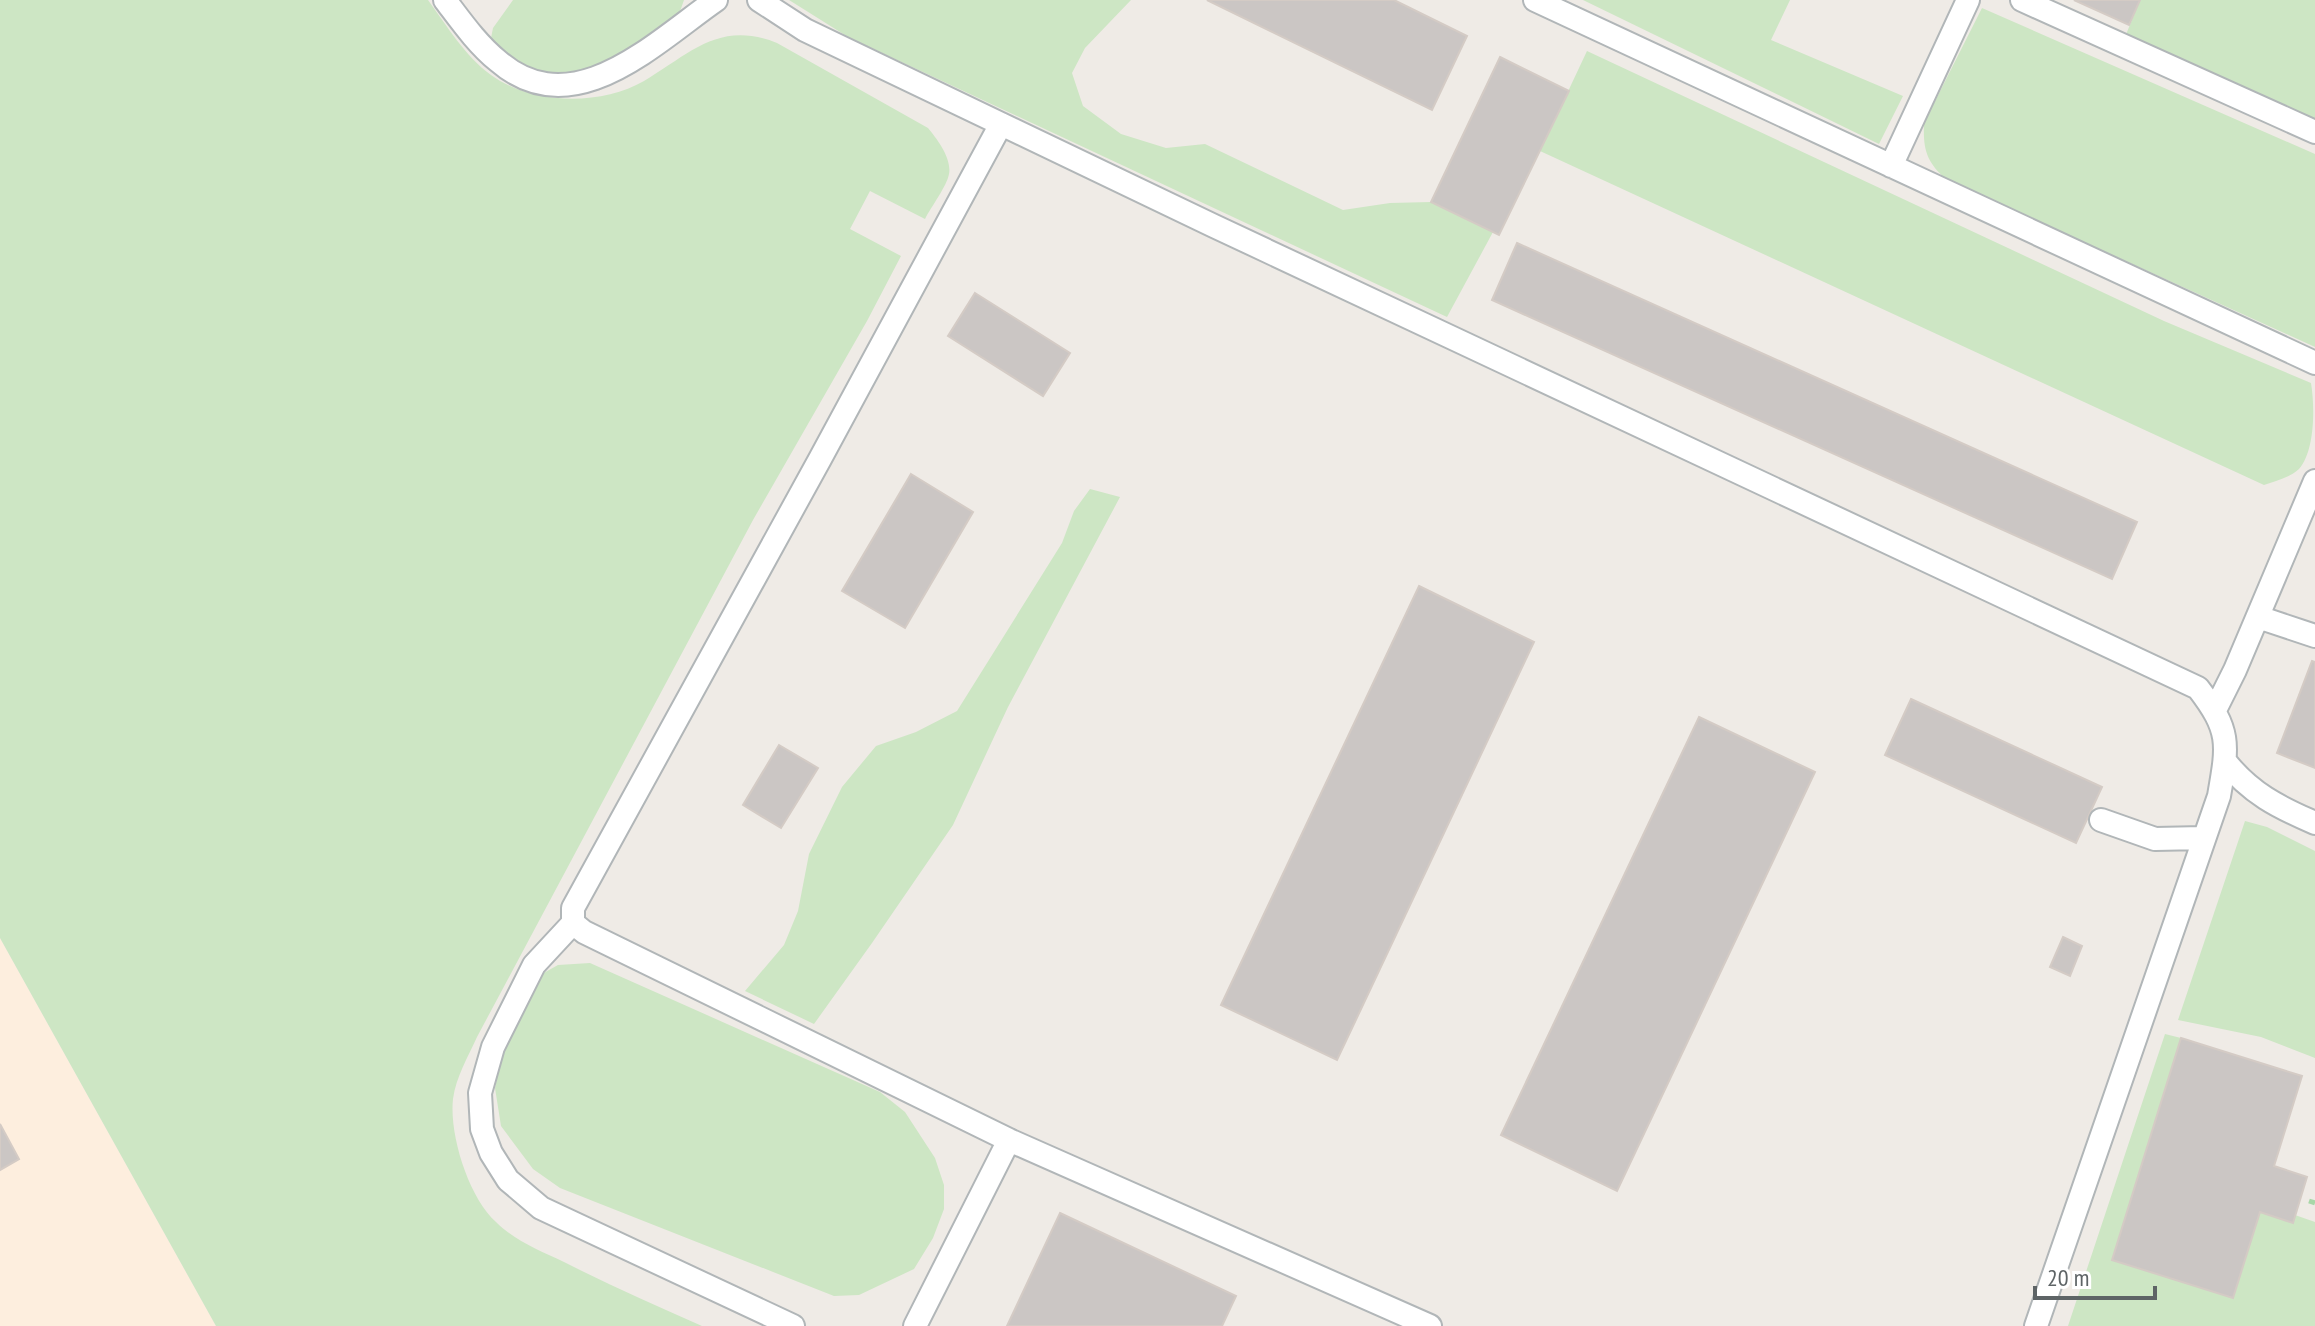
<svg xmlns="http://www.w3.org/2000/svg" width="2315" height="1326" viewBox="0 0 2315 1326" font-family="'PT Sans Narrow',sans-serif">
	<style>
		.commercial { fill: #fdeede }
		.green { fill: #cde6c4 }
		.building { fill: #cbc6c4; stroke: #d4cbc5; stroke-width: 2 }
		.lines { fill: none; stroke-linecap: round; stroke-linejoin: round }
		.service-casing { stroke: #b1b6b8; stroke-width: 26 }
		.path { stroke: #a8d7a8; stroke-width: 5; stroke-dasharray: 8 4; stroke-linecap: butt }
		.service { stroke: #fff; stroke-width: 22 }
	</style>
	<rect width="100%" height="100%" fill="#efebe6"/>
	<path class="commercial" d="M0,938L216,1326H0Z"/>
	<path class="green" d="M0,0H428C447,26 465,56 491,75C532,105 601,106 644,81C691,53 719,20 777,43L928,128C937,139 952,158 949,174C947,186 931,207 925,219L870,191L850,229L901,256L867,321L753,520L477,1037C468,1057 456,1077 453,1099C449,1135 469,1198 496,1222C515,1241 540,1251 564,1262C609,1285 655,1305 702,1326H216L0,938Z
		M513,0H684L678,17L611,68L539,76L495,49L491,38L493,28Z
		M789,0H1131L1085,48L1072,73L1083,106L1121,134L1166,148L1205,144L1343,210L1390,203L1431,202L1493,232L1447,317L848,37Z
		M1583,0H1790L1771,40L1903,96L1879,144Z
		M2140,0H2315V120L2125,37Z
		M1982,8L2315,154V347L1947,180C1926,162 1923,149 1924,123Z
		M1587,51L2164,321L2311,383C2315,407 2315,451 2299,469C2289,478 2276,481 2264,485L1540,151Z
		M1090,489L1120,497L1008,707L953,825L872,943L814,1024L745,991L784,945L798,911L809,854L842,787L876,746L916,732L957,711L1062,543L1074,511Z
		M2245,821L2267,827L2315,851V1058L2261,1037L2178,1020Z
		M590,963L880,1092L905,1112L935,1158L944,1185V1209L933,1238L914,1269L859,1295L834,1296L560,1188L533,1169L501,1126L495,1088L503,1049L540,975L558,965Z
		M2165,1034L2181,1038L2113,1260L2233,1298L2260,1212L2292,1223L2295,1215L2315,1222V1326H2068Z"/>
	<path class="building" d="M1207,0H1394L1467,36L1432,110Z
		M2074,0H2140L2129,25Z
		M1500,57L1569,91L1499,235L1431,202Z
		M1517,243L2137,522L2112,579L1492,300Z
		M975,293L1070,353L1043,396L948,336Z
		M911,474L973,512L905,628L842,591Z
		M1419,586L1534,642L1337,1060L1221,1005Z
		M2312,661L2315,662V768L2277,753Z
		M1911,699L2102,787L2076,843L1885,755Z
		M1699,717L1815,772L1617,1191L1501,1135Z
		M779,745L818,768L781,828L743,805Z
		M2063,937L2082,946L2070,976L2050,967Z
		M2181,1038L2302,1076L2274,1166L2307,1177L2293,1223L2260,1212L2233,1298L2112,1260Z
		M0,1124L19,1159L0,1170Z
		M1060,1213L1236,1296L1222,1326H1007Z"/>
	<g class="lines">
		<defs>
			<path id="service" d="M445,0C461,21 477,44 498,61C573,126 654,43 716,0
				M759,0L805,30L1214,226L2198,688C2231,731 2228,744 2219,796L2036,1326
				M1535,0L2315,363
				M2022,0L2315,132
				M1001,124L820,459L573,908V923L584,932L1009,1140L1430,1326
				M1891,166L1968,0
				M2258,617L2315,636
				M2215,710L2235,670L2315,481
				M2225,761C2250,793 2278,807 2315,823
				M2101,820L2155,839L2203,838
				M573,923L534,965L493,1047L480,1093L482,1129L491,1153L508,1180L541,1208L793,1326
				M915,1326L1009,1140"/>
		</defs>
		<use href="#service" class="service-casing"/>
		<path class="path" d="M2309,1201L2315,1203"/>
		<use href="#service" class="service"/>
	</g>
	<path d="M2035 1286v12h120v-12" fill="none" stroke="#5e6466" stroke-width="4"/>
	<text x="2047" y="1286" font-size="24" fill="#5e6466" stroke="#ffffff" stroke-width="6" paint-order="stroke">20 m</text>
</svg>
